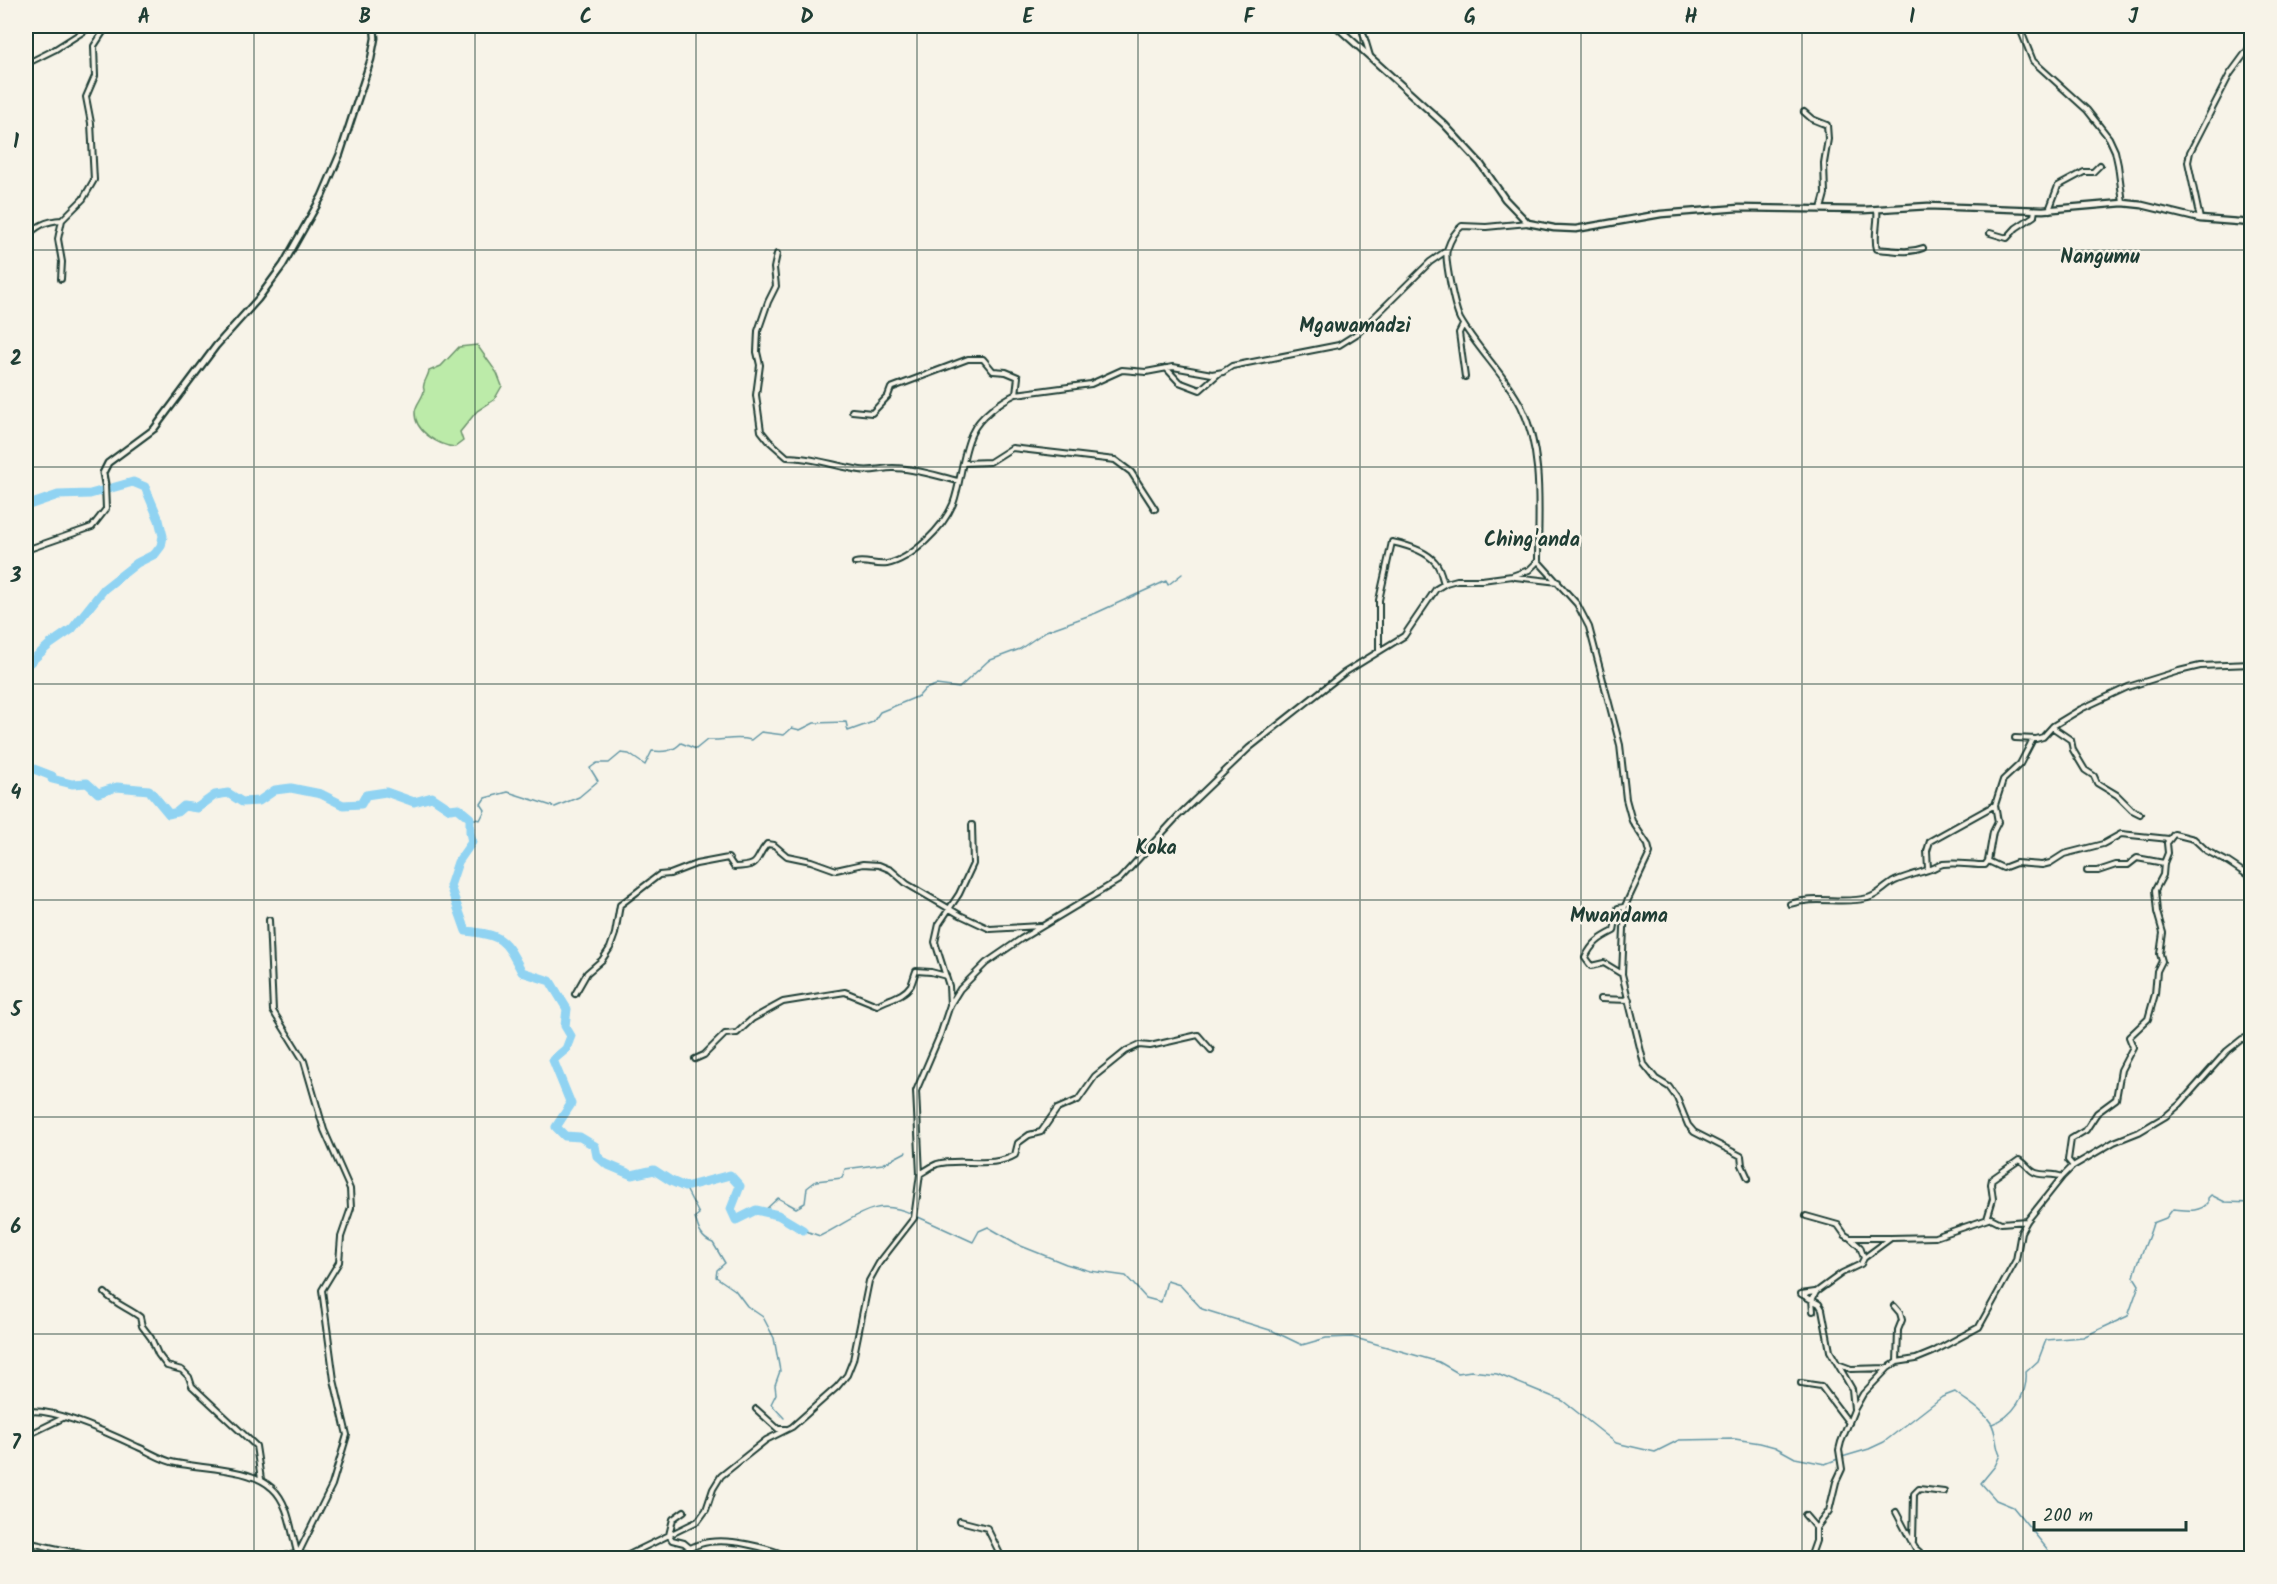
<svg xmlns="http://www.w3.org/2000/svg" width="2277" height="1584" viewBox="0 0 2277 1584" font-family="Kalam,sans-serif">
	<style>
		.green { fill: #bceba9; stroke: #6e946e; stroke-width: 1.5 }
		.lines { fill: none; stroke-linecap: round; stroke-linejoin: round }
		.stream { stroke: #6397a6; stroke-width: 1.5 }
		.river { stroke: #90d3f2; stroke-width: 9 }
		.minor-casing { stroke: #1f3d34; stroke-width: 8 }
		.tertiary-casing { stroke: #1f3d34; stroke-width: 9 }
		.minor { stroke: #f7f3e8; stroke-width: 4 }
		.tertiary { stroke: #f7f3e8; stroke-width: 4.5 }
		.grid { fill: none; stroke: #1f3d34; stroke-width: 1.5; stroke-opacity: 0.55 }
		.labels { text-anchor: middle; stroke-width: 5; stroke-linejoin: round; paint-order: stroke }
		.quarter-label { font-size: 20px; font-weight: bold; fill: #1f3d34; stroke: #f7f3e8 }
		.neatline { fill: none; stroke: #1f3d34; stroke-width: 2 }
		.grid-label { font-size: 20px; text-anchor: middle; font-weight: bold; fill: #1f3d34 }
	</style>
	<rect width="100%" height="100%" fill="#f7f3e8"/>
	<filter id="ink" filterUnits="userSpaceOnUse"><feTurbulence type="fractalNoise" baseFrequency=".0167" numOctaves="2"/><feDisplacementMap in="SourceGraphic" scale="12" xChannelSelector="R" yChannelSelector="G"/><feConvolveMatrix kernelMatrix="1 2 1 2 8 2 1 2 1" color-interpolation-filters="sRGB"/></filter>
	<g filter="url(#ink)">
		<path class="green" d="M477,345L497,373L502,386L494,400L477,411L460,432L463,441L455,447C439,446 414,431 415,412C416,404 421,400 423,394C426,386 422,392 424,384C425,380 428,376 429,371L441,366L459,347Z"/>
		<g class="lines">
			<path class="stream" d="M470,818L480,820L485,810L481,804L485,798L508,792L555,807L579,797L598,781L590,768L597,763H609L621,753L629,754L645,765L652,751C663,752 673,752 681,743L696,749L707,740C723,741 736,736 751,740L761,732L784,735L792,728L800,730L814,723L846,722L848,731L873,722L880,712L919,696L925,689L936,685L959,688L988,661L1020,649L1046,631L1096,613L1166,581L1168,585L1182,574
				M685,1187L699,1214L695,1217C698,1229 701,1239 713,1243L725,1263L717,1270L716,1277L735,1290L747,1306L763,1317L774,1338L780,1371L775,1385L776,1394L771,1404L784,1418
				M763,1212L778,1198L796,1208L805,1203L807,1188L816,1181L842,1178L845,1169L883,1164L906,1152
				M916,1216L973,1242L979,1231L988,1227L1021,1246L1066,1264L1090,1271L1126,1276L1146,1298L1161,1302L1167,1281L1180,1285L1202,1309L1273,1331L1302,1345L1326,1338L1352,1337L1439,1362L1458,1373L1471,1371L1497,1374L1563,1401L1616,1443L1655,1452L1679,1440L1735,1439L1760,1443L1775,1447L1795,1458L1825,1464L1838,1459
				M803,1230L820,1236C853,1221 872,1195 912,1214
				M1992,1424C2013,1417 2028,1394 2026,1372L2038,1361L2046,1340L2083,1337L2128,1316L2139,1285L2134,1277C2138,1258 2148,1242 2153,1223L2166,1218L2173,1209C2186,1210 2199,1213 2208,1203V1198L2211,1195L2225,1202L2252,1203
				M1842,1457L1869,1449L1884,1442L1942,1397L1955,1392C1967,1402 1983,1410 1991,1423C1997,1433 1995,1445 2000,1455L1995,1466L1981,1483L1996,1500L2013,1507L2048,1550V1558"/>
			<path class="river" d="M26,506L58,495L90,494L133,482L145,487L159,520L163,536L161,546L155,554L137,563L104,589L72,629L49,645L26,666
				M26,766L52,776V779L72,784L87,783L98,793L117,787L149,790L169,814L177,812L184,806L197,808L215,795L228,793L242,802L259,801L275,790L291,788L321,794L343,805L361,804L366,795L386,792L414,802L432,797L450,809L458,808L470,818V832L472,842L458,862L450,886L466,931C504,935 505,940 522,972L550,981L567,1009L565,1026L571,1036L566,1049L553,1060L571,1104L556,1127L565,1136L580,1137L595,1146L597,1156L606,1164L632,1175L654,1170L671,1181L685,1187L730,1175L740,1186L731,1209L736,1220L756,1210L778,1215L803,1230"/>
			<defs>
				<path id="minor" d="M1361,26L1370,56
					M2019,26L2033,61L2087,110L2109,138L2115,151L2118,165L2123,203
					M26,64L54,50L92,26
					M1804,112L1812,119L1827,125L1828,139L1824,163L1825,194L1821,209
					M1877,209C1879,222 1873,236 1877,249C1893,250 1907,254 1923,248
					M2049,210L2058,186L2084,172H2093L2100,165
					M2200,219L2188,162L2190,152L2230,74L2252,44
					M1990,233L2007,238L2016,228L2034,216L2035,210
					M26,237C37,226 45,221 62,220
					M777,254L774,268L776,286L768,302L758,331L757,352L760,365L756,395L761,431L769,441L787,457C811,457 835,466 860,470C872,472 882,468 893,468C914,468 937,476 958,481
					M61,279L62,262L58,239L62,220L83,199L94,180L91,123L86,97L95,76L94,46L107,26
					M1463,325L1459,333L1465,377
					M1166,368L1179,382L1200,390L1218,374
					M852,411L872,413L888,396L891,388L968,359H983L993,371L1006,372L1018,377L1016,394
					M964,463L990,462L1012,448L1115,460L1131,472L1155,509
					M26,550L92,527L106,509L105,484
					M1538,561L1577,604L1589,627L1620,745L1626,799L1632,821L1648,845L1650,853L1625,906L1622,974L1644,1064L1656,1079L1669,1087L1677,1098L1688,1125L1694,1132L1741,1156L1742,1165L1748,1178
					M855,563C865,560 876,566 887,564C912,559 943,528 953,504C961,483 962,453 972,433C979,417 1001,401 1016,394L1091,384L1122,370L1146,372L1173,367L1212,374L1223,372L1232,366L1339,345L1358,333L1430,262L1446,251
					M1515,577L1558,582
					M1379,651V600L1392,542C1406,545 1426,551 1435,562C1440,567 1442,577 1444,584
					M2052,727L2071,740L2073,750L2085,770L2094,776L2097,783L2117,795L2132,810L2140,814
					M2015,738L2036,739L2043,737L2053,726L2081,709L2128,687L2179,671L2200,666L2252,664
					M1988,861L1993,832L1998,822L1995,805
					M1928,869L1927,851L1930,841L1995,805L2003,780L2020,764L2033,739
					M2087,871H2098L2116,865H2128L2137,858L2164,863
					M1790,904C1816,895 1842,905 1868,898C1879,895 1885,886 1895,881C1907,876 1919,873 1931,869C1935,868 1938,865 1943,864C1956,862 1971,865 1985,865L1988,861L2003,868L2016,863L2042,865L2050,863L2064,854L2103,844L2121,834L2169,839
					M269,920L273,1011L304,1061L324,1130L350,1189L351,1208L341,1237L339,1262L322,1290L334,1380L347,1435L332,1485L296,1558
					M1622,974L1604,963L1591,966L1585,958C1592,943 1600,938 1614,931L1618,908L1625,907
					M575,994L587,973L602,960L610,948L615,934L620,905L659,875L670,874L696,864L728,858L734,867C763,866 753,860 767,844L774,845L787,856L811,861L836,870L863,864L879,865L891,870L907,884L960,915L990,929L1040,926
					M1600,999L1629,1000
					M950,1005L949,986L935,942L939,924L959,894L973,864L972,825
					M695,1059L704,1055L725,1034L737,1033L752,1019L783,1002L845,992L877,1005C889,998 903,997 911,985C913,981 914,976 916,971L931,972L946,976
					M2073,1166L2068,1160L2071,1139L2086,1130L2097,1113L2116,1099L2121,1070L2133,1047L2129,1037L2148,1019L2155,994L2157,971L2162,961L2160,954L2163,933L2157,912L2155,890L2163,875L2164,863L2168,853L2167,843L2174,834L2194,839L2207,851L2228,862L2252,878
					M920,1174C925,1171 932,1166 937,1164C961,1157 992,1169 1015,1155L1018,1143L1029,1135L1041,1132L1057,1109L1078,1100L1095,1076L1126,1051L1139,1045L1150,1046L1198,1035L1211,1050
					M1806,1216L1838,1225L1845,1235L1850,1238H1890
					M1987,1219L1993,1199L1991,1184L1992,1179L2019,1160C2027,1163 2029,1171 2036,1173C2045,1176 2053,1173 2062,1177
					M1850,1238L1860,1247L1864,1258
					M1815,1292L1801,1294L1819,1304L1822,1309L1830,1351L1852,1389L1854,1409
					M105,1293C115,1304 128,1308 140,1317L142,1326L151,1338L158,1354L167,1366L182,1370L189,1377L192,1386L256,1446L261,1479
					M1894,1306L1900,1313L1902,1320L1898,1330L1897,1362
					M1813,1311L1812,1300L1816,1292L1842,1273L1861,1264L1864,1258L1891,1238L1935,1237L1991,1218L2001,1223L2027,1221
					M1840,1365L1851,1369L1888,1368L1897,1362L1916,1359L1933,1352L1979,1327L2016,1260L2021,1232L2027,1221L2062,1177L2073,1166L2114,1142L2139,1132L2166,1116L2180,1104L2227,1051L2242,1039L2252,1036
					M1801,1383L1821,1386L1849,1423
					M756,1409L778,1429H786
					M26,1412C51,1406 113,1435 138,1447C150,1452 163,1461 176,1463C204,1469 251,1468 272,1488C289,1503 291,1531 297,1552
					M26,1436L63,1418
					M684,1511L673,1519L669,1535L672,1540L684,1543L690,1548
					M1896,1512L1915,1548L1926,1558
					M1805,1515L1816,1528V1541L1810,1558
					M960,1521L987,1528L1002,1558
					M1816,1528L1829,1511L1836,1482L1842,1469L1839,1450L1841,1442L1854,1410L1863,1394L1888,1368
					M26,1542L86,1555L120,1558
					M1913,1542L1914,1494L1919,1489L1944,1492
					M2209,1554L2228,1558
					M270,1558L296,1554L323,1558
					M622,1558L698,1521L706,1510L713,1489L721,1476L766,1440L792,1427L837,1387L847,1375L853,1360L869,1281L879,1263L914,1218L920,1174L916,1091L940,1035L950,1005L960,989L986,963L1021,939L1119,880L1178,816L1249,748L1344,673L1404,636L1436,589L1446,583L1457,580H1482L1512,576L1529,570L1538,561C1538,511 1544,453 1521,406C1505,375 1478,350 1460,319C1455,309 1444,259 1447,250C1450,241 1455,231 1462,226L1486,227L1528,223
					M671,1558C680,1554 690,1547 700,1544C726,1536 769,1548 792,1558"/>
				<path id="tertiary" d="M1336,26L1444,124L1480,163L1505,199L1528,223L1554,228L1576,229L1661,214L1739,208L1864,210L1928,206L2043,210L2123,203L2142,205L2200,219L2252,223
					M105,484L103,473L108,463L154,429L216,346L258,299L283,265L322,196L340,154L371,59L375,38L374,26"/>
			</defs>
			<use href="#minor" class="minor-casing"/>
			<use href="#tertiary" class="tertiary-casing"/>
			<use href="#minor" class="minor"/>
			<use href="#tertiary" class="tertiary"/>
		</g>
	</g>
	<path class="grid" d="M254,26V1558M475,26V1558M696,26V1558M917,26V1558M1138,26V1558M1360,26V1558M1581,26V1558M1802,26V1558M2023,26V1558M26,250H2252M26,467H2252M26,684H2252M26,900H2252M26,1117H2252M26,1334H2252"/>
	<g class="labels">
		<g class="quarter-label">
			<text x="2100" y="263">Nangumu</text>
			<text x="1355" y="332">Mgawamadzi</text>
			<text x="1532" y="546">Ching'anda</text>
			<text x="1156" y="854">Koka</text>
			<text x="1619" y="922">Mwandama</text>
		</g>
	</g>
	<rect width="2277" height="1584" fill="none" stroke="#f7f3e8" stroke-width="66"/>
	<path d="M2034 1521v9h152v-9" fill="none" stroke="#1f3d34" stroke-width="3"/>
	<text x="2043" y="1521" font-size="18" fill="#1f3d34" stroke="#f7f3e8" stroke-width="4.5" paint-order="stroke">200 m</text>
	<rect x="33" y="33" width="2211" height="1518" class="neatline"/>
	<g class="grid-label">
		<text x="144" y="23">A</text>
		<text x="365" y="23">B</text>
		<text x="586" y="23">C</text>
		<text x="807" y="23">D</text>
		<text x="1028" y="23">E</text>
		<text x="1249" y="23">F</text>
		<text x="1470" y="23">G</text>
		<text x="1691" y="23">H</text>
		<text x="1912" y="23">I</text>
		<text x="2133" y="23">J</text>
		<text x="16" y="148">1</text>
		<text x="16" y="365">2</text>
		<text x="16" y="582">3</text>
		<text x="16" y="799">4</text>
		<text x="16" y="1016">5</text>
		<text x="16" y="1233">6</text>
		<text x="16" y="1449">7</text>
	</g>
</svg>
